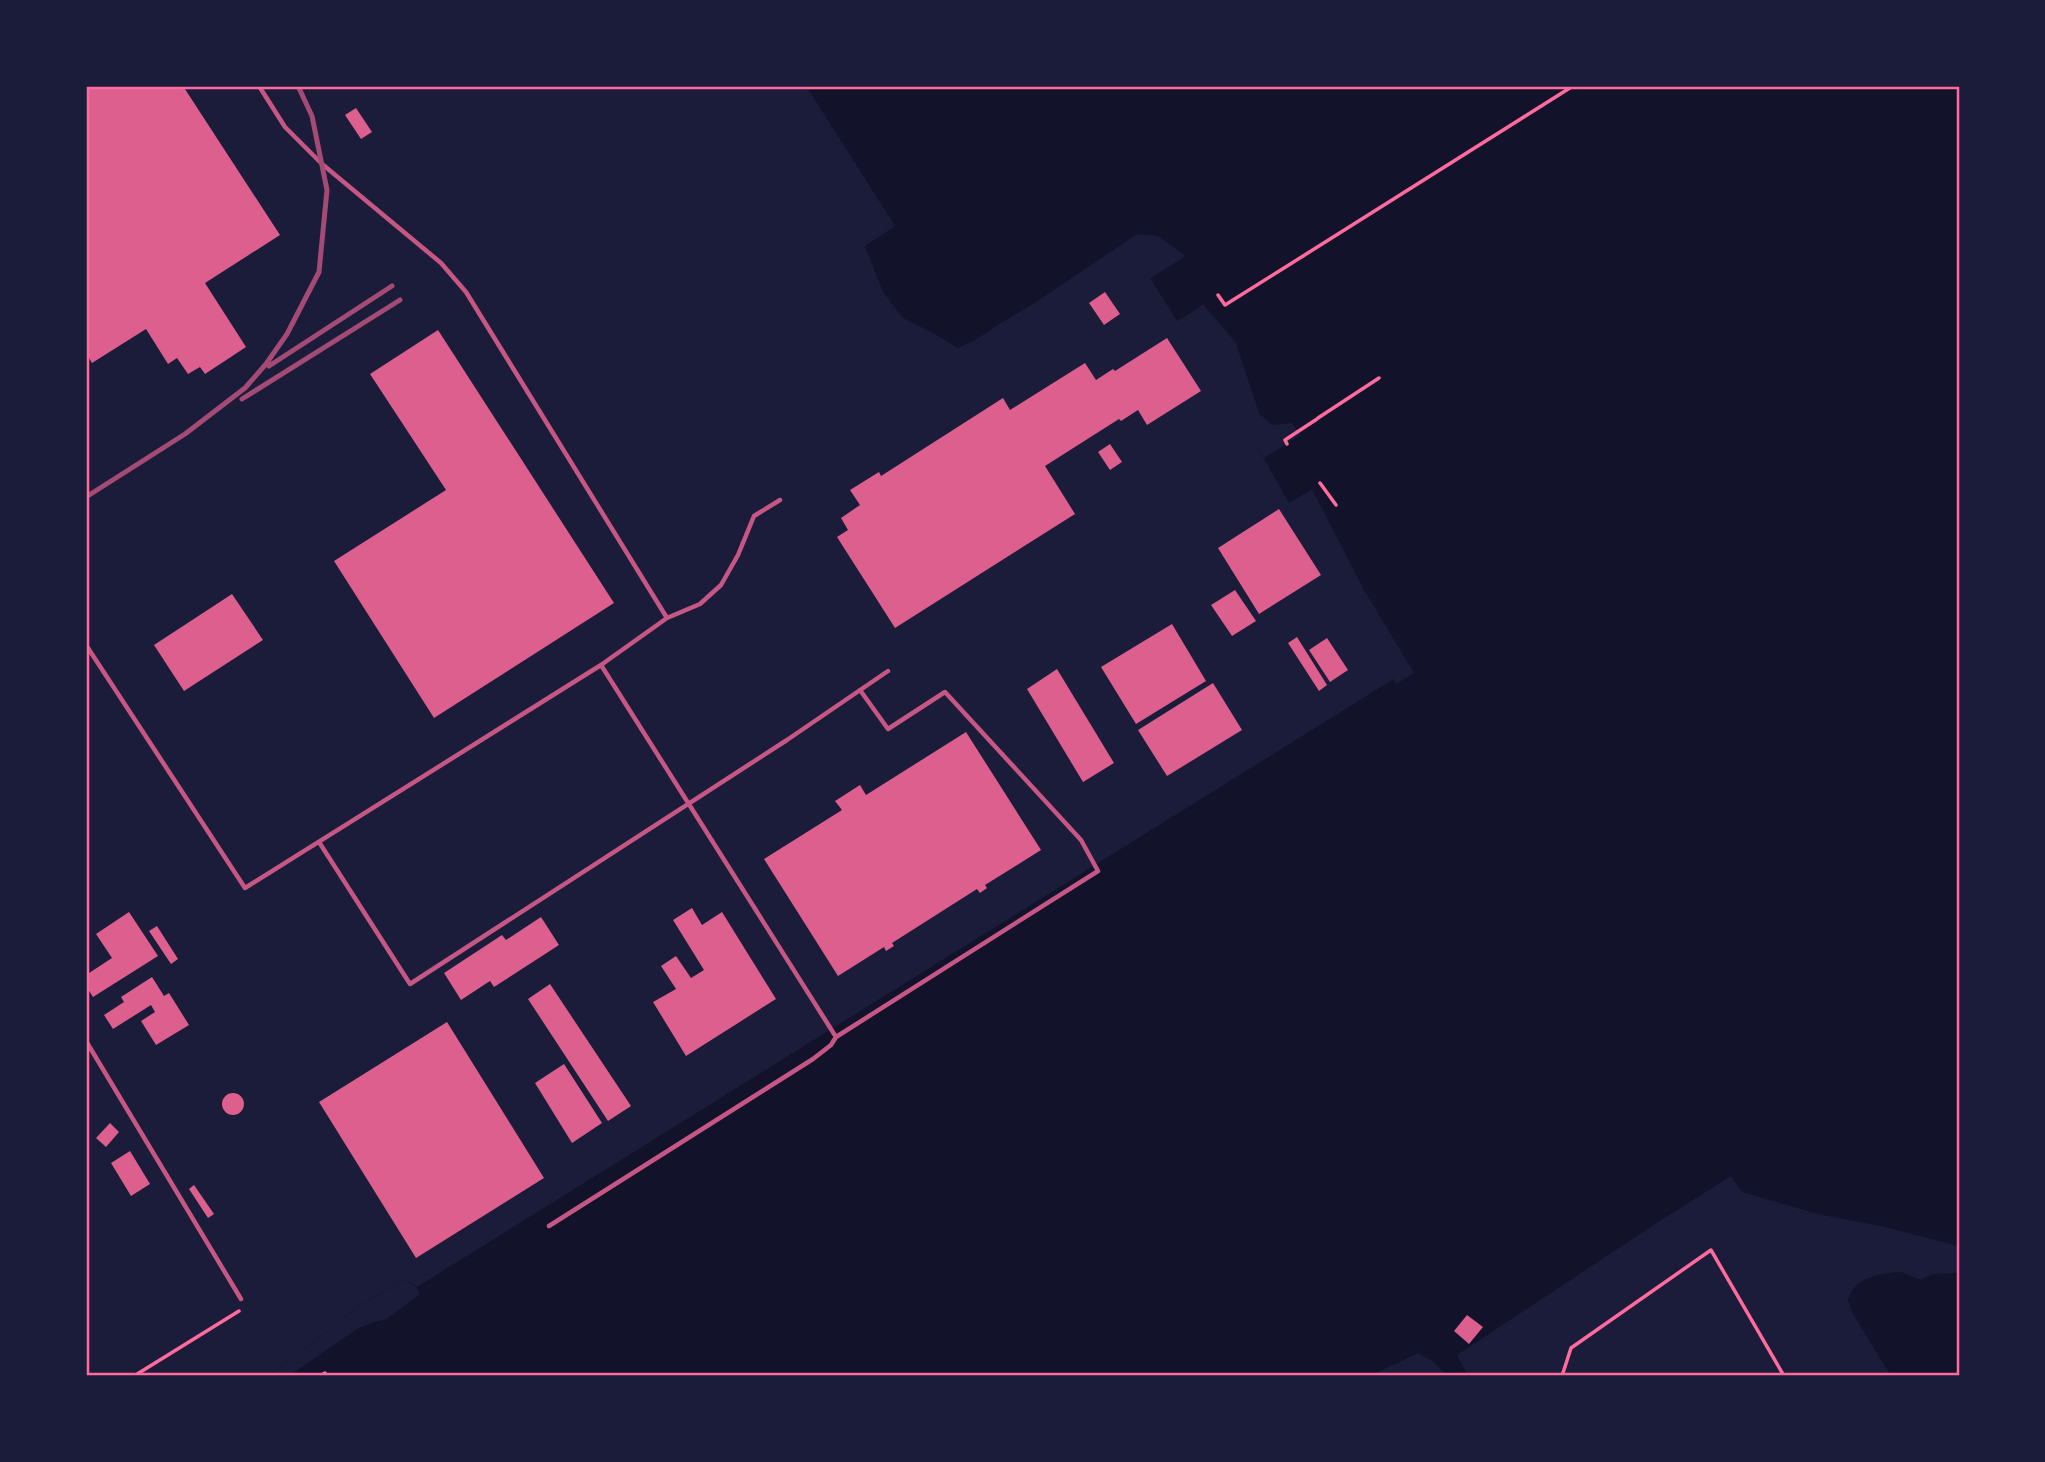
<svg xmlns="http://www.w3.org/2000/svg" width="2045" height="1462" viewBox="0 0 2045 1462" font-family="Figtree,sans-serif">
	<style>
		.water { fill: #12122b }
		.pier { fill: #1b1b3a }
		.building { fill: #dd5f8e }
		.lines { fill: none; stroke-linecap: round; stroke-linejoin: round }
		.path { stroke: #ff6b9d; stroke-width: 3.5 }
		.service { stroke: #c65784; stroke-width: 4.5 }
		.rail { stroke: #a44b75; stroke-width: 5 }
		.neatline { fill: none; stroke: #ff6b9d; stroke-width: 2.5 }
	</style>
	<rect width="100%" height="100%" fill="#1b1b3a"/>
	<path class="water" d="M806,86H1959V1246L1881,1226L1818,1214L1742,1192L1731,1176L1655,1224L1457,1355L1468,1376H266L290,1361L361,1305L406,1279L417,1287L1397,677L1356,600L1292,508L1259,450L1236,402L1185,316L1177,321L1150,278L1130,280L1124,262L986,335L958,348L933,333L903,318L883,292L865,246L895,226Z
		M1901,1272L1921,1280L1932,1274L1959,1273V1376H1891L1853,1314L1848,1300C1854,1277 1881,1273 1901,1272Z"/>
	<path class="pier" d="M803,86H806L895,226L877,238L875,235L891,225Z
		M1137,234L1158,236L1186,256L1144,282L1128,283L1122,266L1095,277L1051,315L988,338L958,352L999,324L1033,304Z
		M1203,304L1236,343L1259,413L1272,425L1292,423L1301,435L1264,458L1259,450L1253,445L1233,404L1184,320H1181Z
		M1312,489L1363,588L1414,673L1396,684L1353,602L1286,505Z
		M406,1279L417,1288L420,1294L387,1319L374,1322L357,1329L289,1376H266L290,1361L361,1305Z
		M1418,1353L1434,1362L1447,1376H1370Z"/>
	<path class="building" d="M86,86H183L280,235L205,283L246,347L205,374L200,367L188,374L177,358L168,364L146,329L92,363L86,353Z
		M356,108L372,132L361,139L345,115Z
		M1105,292L1120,314L1104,325L1089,303Z
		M438,330L614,603L434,718L334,561L446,490L370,374Z
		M1167,338L1201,391L1147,425L1138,410L1121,421L1119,419L1045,466L1075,514L895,628L837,537L848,530L841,518L860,505L850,490L879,472L881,476L1003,398L1010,410L1085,363L1096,380L1113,369L1115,371Z
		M1110,444L1122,462L1110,470L1098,452Z
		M1279,509L1321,575L1259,614L1218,548Z
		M1235,590L1256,621L1232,636L1211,605Z
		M232,594L263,640L184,691L154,645Z
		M1172,624L1206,681L1136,724L1101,667Z
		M1297,637L1327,685L1319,691L1288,643Z
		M1327,638L1348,670L1330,682L1309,650Z
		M1057,669L1114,763L1083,782L1027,689Z
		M1213,683L1242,730L1167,776L1138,730Z
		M966,732L1041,850L985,885L987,888L980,893L977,889L892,943L894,946L886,951L884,947L838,976L764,859L842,810L835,801L860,785L866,795Z
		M692,908L702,925L722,912L776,999L686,1056L653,1002L676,989L661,966L676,956L691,978L704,970L673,920Z
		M129,912L158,956L93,997L86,986V975L112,958L96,934Z
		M541,917L559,945L494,987L490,981L461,1000L444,973L502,935L506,940Z
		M157,926L178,959L171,964L149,931Z
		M152,977L164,996L169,993L189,1025L156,1045L141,1021L155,1012L151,1005L113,1029L104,1015L124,1002L121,997Z
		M550,984L631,1106L608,1121L528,999Z
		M447,1022L544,1178L416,1258L319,1102Z
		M564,1064L602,1123L572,1143L535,1083Z
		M222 1104a11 11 0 1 1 22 0a11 11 0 1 1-22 0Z
		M110,1123L119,1132L106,1147L96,1138Z
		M130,1151L150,1184L131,1196L111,1163Z
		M194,1185L214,1214L208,1218L189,1189Z
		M1467,1315L1483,1327L1469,1344L1454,1331Z"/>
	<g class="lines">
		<path class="path" d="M1284,268L1573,86
			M1218,295L1225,305L1284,268
			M1318,418L1379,378
			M1287,444L1285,440L1317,419
			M1320,483L1336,505
			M134,1376L239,1311
			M320,1376L325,1373
			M1562,1376L1571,1348L1711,1250L1784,1376"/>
		<path class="service" d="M259,86L285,127L322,164L441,263L466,292L667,618
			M86,645L245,888L601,665L667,618L700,604L721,585L738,555L754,516L780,500
			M601,665L836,1037L1098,871L1081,840L945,692L888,729L860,690
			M319,842L410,984L787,740L888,671
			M86,1041L241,1299
			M549,1226L813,1059L831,1045L836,1037"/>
		<path class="rail" d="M269,366L392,286
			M242,399L400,300
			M86,497L185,434L245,388L266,364L287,334L319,272L327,190L312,116L298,86"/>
	</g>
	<rect width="2045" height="1462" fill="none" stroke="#1b1b3a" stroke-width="175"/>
	<rect x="88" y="88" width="1870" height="1286" class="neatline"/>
</svg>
